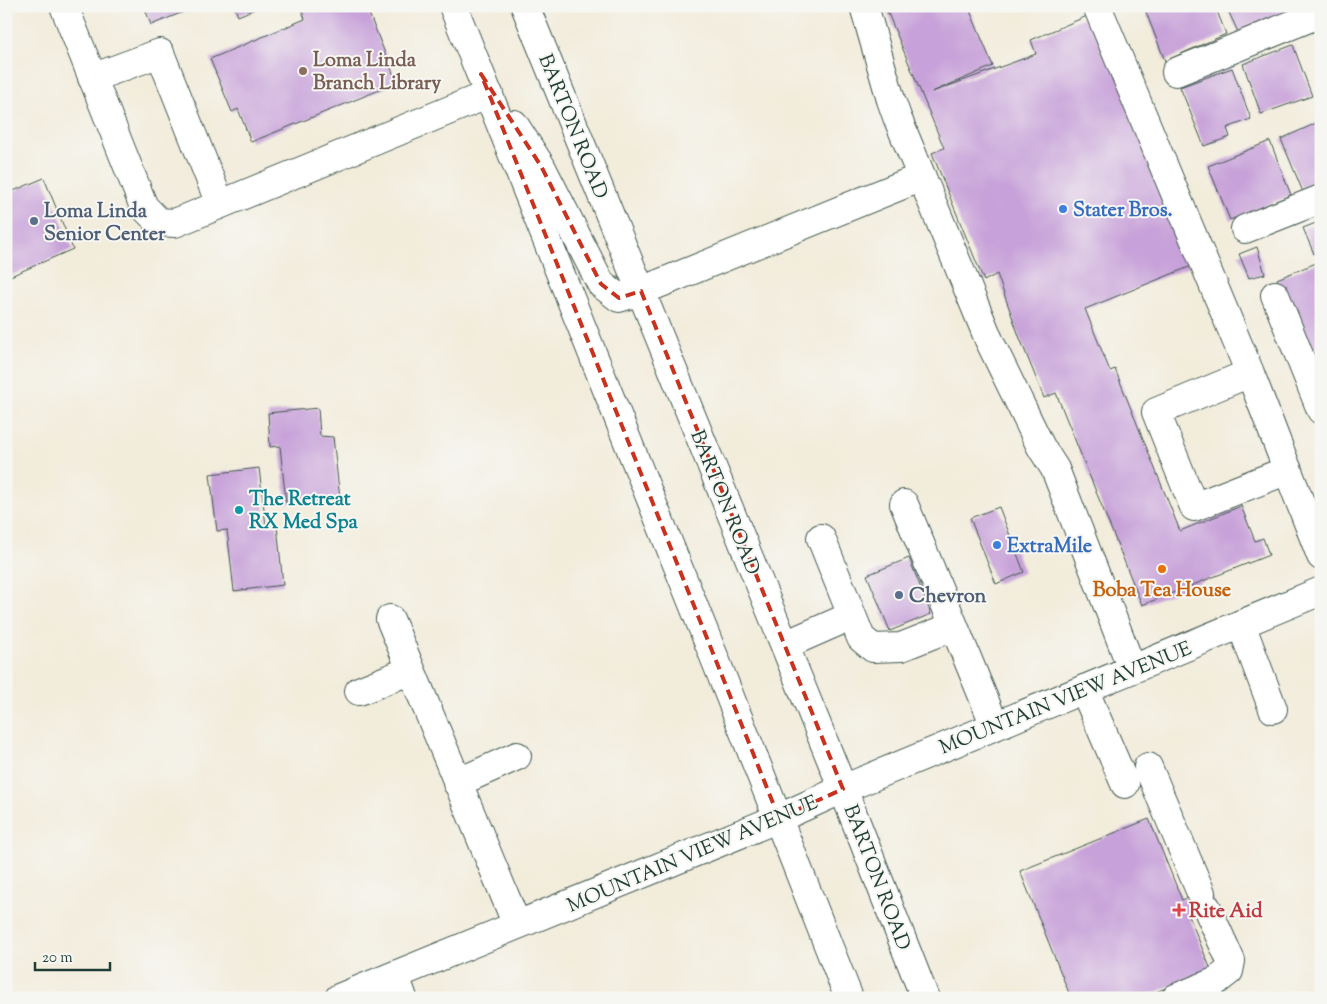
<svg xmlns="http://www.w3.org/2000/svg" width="1327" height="1004" viewBox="0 0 1327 1004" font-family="'Sorts Mill Goudy',serif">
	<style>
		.building { fill: #c7a1d9 }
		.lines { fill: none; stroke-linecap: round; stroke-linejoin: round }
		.minor-casing { stroke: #3f574d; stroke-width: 30 }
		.major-casing { stroke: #3f574d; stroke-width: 30 }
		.minor { stroke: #fff; stroke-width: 28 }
		.major { stroke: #fff; stroke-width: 28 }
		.marked { fill: none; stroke: #c8321e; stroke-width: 4; stroke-dasharray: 10 6; stroke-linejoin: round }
		.education-dot { fill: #8d6e63; stroke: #f6f6f2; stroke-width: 2 }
		.shop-dot { fill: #3f7fe0; stroke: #f6f6f2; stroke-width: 2 }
		.service-dot { fill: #5c6f8a; stroke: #f6f6f2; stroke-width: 2 }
		.culture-dot { fill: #0f9aa8; stroke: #f6f6f2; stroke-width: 2 }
		.food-dot { fill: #e8710a; stroke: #f6f6f2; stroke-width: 2 }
		.health-dot { fill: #e0444e; stroke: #f6f6f2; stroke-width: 2 }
		.labels { text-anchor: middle; stroke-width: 4; stroke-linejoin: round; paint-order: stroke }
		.education-label { font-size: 20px; font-weight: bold; fill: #785e54; stroke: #f6f6f2; text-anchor: start }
		.street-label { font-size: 20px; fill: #1f3d34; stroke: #f6f6f2 }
		.shop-label { font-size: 20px; font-weight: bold; fill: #366cbe; stroke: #f6f6f2; text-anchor: start }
		.service-label { font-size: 20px; font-weight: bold; fill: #4e5e75; stroke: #f6f6f2; text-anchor: start }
		.culture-label { font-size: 20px; font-weight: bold; fill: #0d838f; stroke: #f6f6f2; text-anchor: start }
		.food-label { font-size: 20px; font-weight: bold; fill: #c56008; stroke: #f6f6f2 }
		.health-label { font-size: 20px; font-weight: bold; fill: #be3a42; stroke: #f6f6f2; text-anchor: start }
	</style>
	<rect width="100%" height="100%" fill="#f6f6f2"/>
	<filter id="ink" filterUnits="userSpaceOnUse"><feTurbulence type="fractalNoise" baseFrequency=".02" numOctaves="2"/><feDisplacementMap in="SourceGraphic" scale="10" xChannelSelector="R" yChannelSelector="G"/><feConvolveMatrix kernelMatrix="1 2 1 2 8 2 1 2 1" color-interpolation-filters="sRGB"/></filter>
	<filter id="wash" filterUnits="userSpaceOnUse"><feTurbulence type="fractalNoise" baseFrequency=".0096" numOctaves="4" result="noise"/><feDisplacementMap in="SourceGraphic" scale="20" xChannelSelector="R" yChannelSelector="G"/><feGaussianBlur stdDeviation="1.12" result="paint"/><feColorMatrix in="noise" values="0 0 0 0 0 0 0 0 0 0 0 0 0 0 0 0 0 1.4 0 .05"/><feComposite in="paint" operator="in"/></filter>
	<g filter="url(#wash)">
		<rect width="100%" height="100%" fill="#f2ecdb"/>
		<g id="blocks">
			<path class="building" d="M144,6H198L151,25Z
				M234,6H262L238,16Z
				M300,6H366L397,83L251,142L238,109L232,112L210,59L305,19Z
				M885,6H968L993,66L932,92L1036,54L1031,40L1094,13L1194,265L1085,309L1110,371L1115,369L1180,531L1241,506L1255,541L1263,538L1269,555L1142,605L1056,393L1044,398L1019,336L997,274L984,281L932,153L944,148Z
				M1145,6H1215L1226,34L1165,61L1144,7Z
				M1226,6H1285L1288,11L1238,32Z
				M1293,45L1312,96L1261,114L1243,64Z
				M1232,68L1251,119L1227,128L1230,137L1204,146L1180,87Z
				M1321,121V184L1303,192L1281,139Z
				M1270,141L1291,195L1230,220L1208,166Z
				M44,178L73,249L6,278V194Z
				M1321,221V251L1314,254L1303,228Z
				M1257,247L1265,274L1249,278L1239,254Z
				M1321,261V386L1277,279Z
				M318,408L320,436L333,437L340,499L286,503L280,446L270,447L268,413Z
				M259,468L266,526L277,525L283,585L234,591L227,530L217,531L210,474Z
				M999,507L1024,572L996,584L970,518Z
				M909,558L931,614L890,631L867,575Z
				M1149,819L1182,900L1208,890L1215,905L1189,916L1211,970L1141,998H1071L1020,871Z"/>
		</g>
	</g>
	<g filter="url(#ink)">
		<use href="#blocks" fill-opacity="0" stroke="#3f574d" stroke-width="1"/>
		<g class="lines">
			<defs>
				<path id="minor" d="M64,6L144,207L159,222L175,223L489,94
					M864,6L891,100L897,117L989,340L1041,447L1055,469L1132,669
					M1097,6L1250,373
					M1176,72L1321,13
					M92,78L160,53L220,204
					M1245,229L1321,199
					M641,291L922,177
					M1275,295L1321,410
					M1288,470L1194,507L1156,412L1250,373L1321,556
					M904,504L995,726
					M821,538L861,638L873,648L901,647L954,626
					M390,619L517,925
					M1241,624L1273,709
					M785,645L851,616
					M1084,689L1125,784
					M359,691L411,670
					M1148,767L1201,893
					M457,783L517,756
					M395,975L403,998
					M339,998L779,818L843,789
					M1176,998L1215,982L1229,971L1231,961L1207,908"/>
				<path id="major" d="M453,6L715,659L849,998
					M525,6L843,789L925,998
					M514,124L541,166L601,284L619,298L641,291
					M843,789L1321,591"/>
			</defs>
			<use href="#minor" class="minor-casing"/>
			<use href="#major" class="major-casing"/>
			<use href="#minor" class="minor"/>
			<use href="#major" class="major"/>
		</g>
	</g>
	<path class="marked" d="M481,74L541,166L601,284L619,298L641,291L843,789L779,818Z"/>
	<circle class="education-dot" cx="303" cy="71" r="5"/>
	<g class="shop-dot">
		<circle cx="1063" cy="209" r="5"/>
		<circle cx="997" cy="545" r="5"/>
	</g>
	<g class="service-dot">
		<circle cx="34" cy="221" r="5"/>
		<circle cx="899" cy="595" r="5"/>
	</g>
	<circle class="culture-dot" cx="239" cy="510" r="5"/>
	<circle class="food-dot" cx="1162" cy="569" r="5"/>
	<path class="health-dot" d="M1176.5 902.5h5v5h5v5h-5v5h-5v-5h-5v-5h5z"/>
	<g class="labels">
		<g class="education-label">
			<text x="313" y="66">Loma Linda<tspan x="313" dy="23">Branch Library</tspan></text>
		</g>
		<g class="street-label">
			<text transform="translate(574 126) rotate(68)" y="7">BARTON ROAD</text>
			<text transform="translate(726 502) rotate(68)" y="7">BARTON ROAD</text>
			<text transform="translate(1065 697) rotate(-22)" y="7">MOUNTAIN VIEW AVENUE</text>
			<text transform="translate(692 853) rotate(-23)" y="7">MOUNTAIN VIEW AVENUE</text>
			<text transform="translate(878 877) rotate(69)" y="7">BARTON ROAD</text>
		</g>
		<g class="shop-label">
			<text x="1073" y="216">Stater Bros.</text>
			<text x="1007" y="552">ExtraMile</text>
		</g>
		<g class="service-label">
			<text x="44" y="217">Loma Linda<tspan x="44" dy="23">Senior Center</tspan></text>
			<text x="909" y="602">Chevron</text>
		</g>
		<g class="culture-label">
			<text x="249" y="505">The Retreat<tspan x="249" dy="23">RX Med Spa</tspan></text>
		</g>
		<g class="food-label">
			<text x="1162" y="596">Boba Tea House</text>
		</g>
		<g class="health-label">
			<text x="1189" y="917">Rite Aid</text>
		</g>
	</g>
	<rect width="1327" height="1004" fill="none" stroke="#f6f6f2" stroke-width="25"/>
	<path d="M35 962v8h75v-8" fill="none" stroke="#1f3d34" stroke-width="2.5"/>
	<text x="42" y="962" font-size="15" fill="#1f3d34" stroke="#f6f6f2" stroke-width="4" paint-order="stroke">20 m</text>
</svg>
